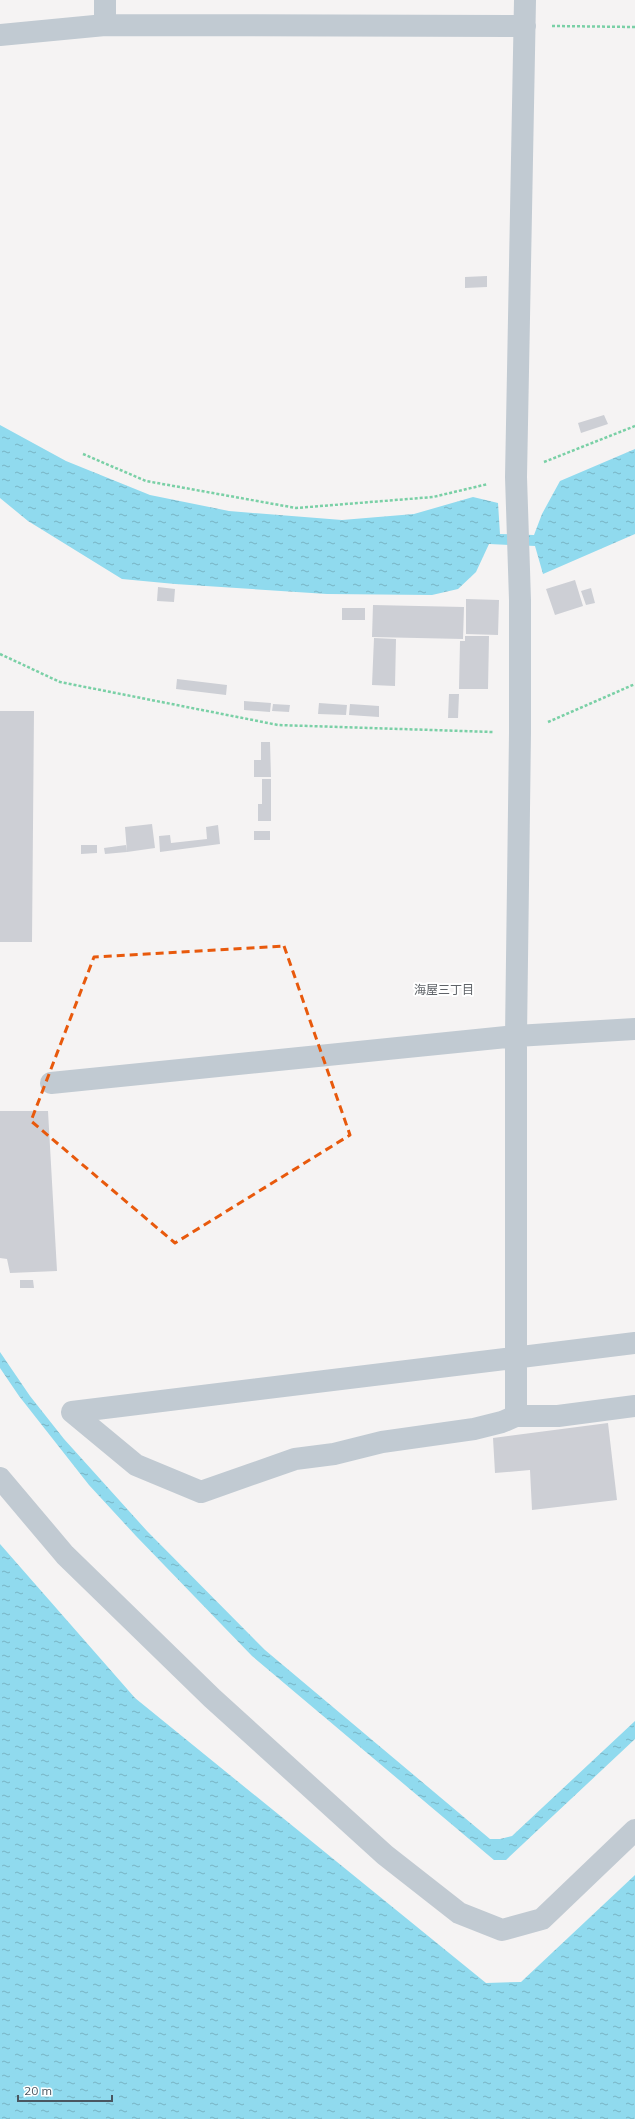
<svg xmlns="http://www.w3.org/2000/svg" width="635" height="2119" viewBox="0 0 635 2119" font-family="Mulish,'Noto Sans JP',sans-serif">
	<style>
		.water { fill: url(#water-ripples) }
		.building { fill: #cdcfd5 }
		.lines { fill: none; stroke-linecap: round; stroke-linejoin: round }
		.path { stroke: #7ad0a6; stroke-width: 2.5; stroke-dasharray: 3 2; stroke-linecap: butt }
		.minor { stroke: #c1cad2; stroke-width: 22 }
		.marked { fill: none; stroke: #e8590c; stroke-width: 3; stroke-dasharray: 8 5; stroke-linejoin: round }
		.labels { text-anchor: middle; stroke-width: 4; stroke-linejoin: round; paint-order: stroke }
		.neighbourhood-label { font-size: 12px; fill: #5f6368; stroke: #fff }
	</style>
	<defs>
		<pattern id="water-ripples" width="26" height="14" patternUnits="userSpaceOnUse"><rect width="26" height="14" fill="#90daee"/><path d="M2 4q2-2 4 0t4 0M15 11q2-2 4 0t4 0" fill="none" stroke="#78b4c4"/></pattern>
	</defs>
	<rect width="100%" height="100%" fill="#f5f3f3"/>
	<path class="water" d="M0,425L66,461L150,495L229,511L342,520L414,514L473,497L498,503L500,534L534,535L542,514L560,481L635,449V534L543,574L535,546L489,544L476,572L458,589L432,595L327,594L175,584L122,579L28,521L0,498Z
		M0,1352L30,1396L64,1439L147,1531L265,1650L490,1839H500L512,1836L635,1721V1739L506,1860H494L252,1656L136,1536L89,1485L19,1396L0,1368Z
		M0,1544L135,1698L486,1983L521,1982L635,1875V2119H0Z"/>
	<path class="building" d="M487,276V287L465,288V277Z
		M604,415L608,424L581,433L578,423Z
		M575,580L583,606L555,615L546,589Z
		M158,587L175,589L174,602L157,601Z
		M591,588L595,603L586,605L581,591Z
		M466,599L499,600L498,635L466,634Z
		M373,605L464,607L463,639L372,637Z
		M342,608H365V620H342Z
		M465,636H489L488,689H459L460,641H465Z
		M374,638L396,639L395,686L372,685Z
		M177,679L227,685L226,695L176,689Z
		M449,694H459L458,718H448Z
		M244,701L271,703L270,712L244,710Z
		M319,703L347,705L346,715L318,714Z
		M273,704L290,705L289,712L272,711Z
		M350,704L379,706V717L349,715Z
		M0,711H34L32,942H0Z
		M261,742H270L271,777H254V760H261Z
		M262,779H271V821H258V804H262Z
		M152,824L155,848L127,852L125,827Z
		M218,825L220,844L160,852L159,836L170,835L171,843L207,839L206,827Z
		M254,831H270V840H254Z
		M81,845H97V853L81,854Z
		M126,845L127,852L105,854L104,848Z
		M0,1111H48L57,1271L10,1273L7,1259L0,1258Z
		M20,1280H33L34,1288H20Z
		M608,1423L617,1500L532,1510L530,1470L495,1473L493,1438Z"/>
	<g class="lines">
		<path class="path" d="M552,26L635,27
			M83,454L146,481L296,508L433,497L488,484
			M544,462L635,426
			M0,654L60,682L278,725L493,732
			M548,722L635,684"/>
		<path class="minor" d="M105,0V25
			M525,0L516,477L520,600V733L516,1036V1416H558L635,1406
			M0,35L105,25L525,26
			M51,1083L516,1036L635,1029
			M72,1412L635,1343
			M72,1412L136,1465L201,1492L295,1459L334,1454L382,1442L474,1429L502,1422L516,1416
			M0,1478L65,1555L212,1698L385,1855L459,1913L502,1930L542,1919L635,1830"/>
	</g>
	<path class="marked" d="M284,946L350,1135L175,1243L31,1121L94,957Z"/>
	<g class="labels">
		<g class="neighbourhood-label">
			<text x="444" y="994">海屋三丁目</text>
		</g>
	</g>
	<path d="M18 2095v6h94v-6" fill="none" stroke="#4a5661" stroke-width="2"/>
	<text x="24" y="2095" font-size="12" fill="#4a5661" stroke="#ffffff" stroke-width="3" paint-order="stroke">20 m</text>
</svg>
